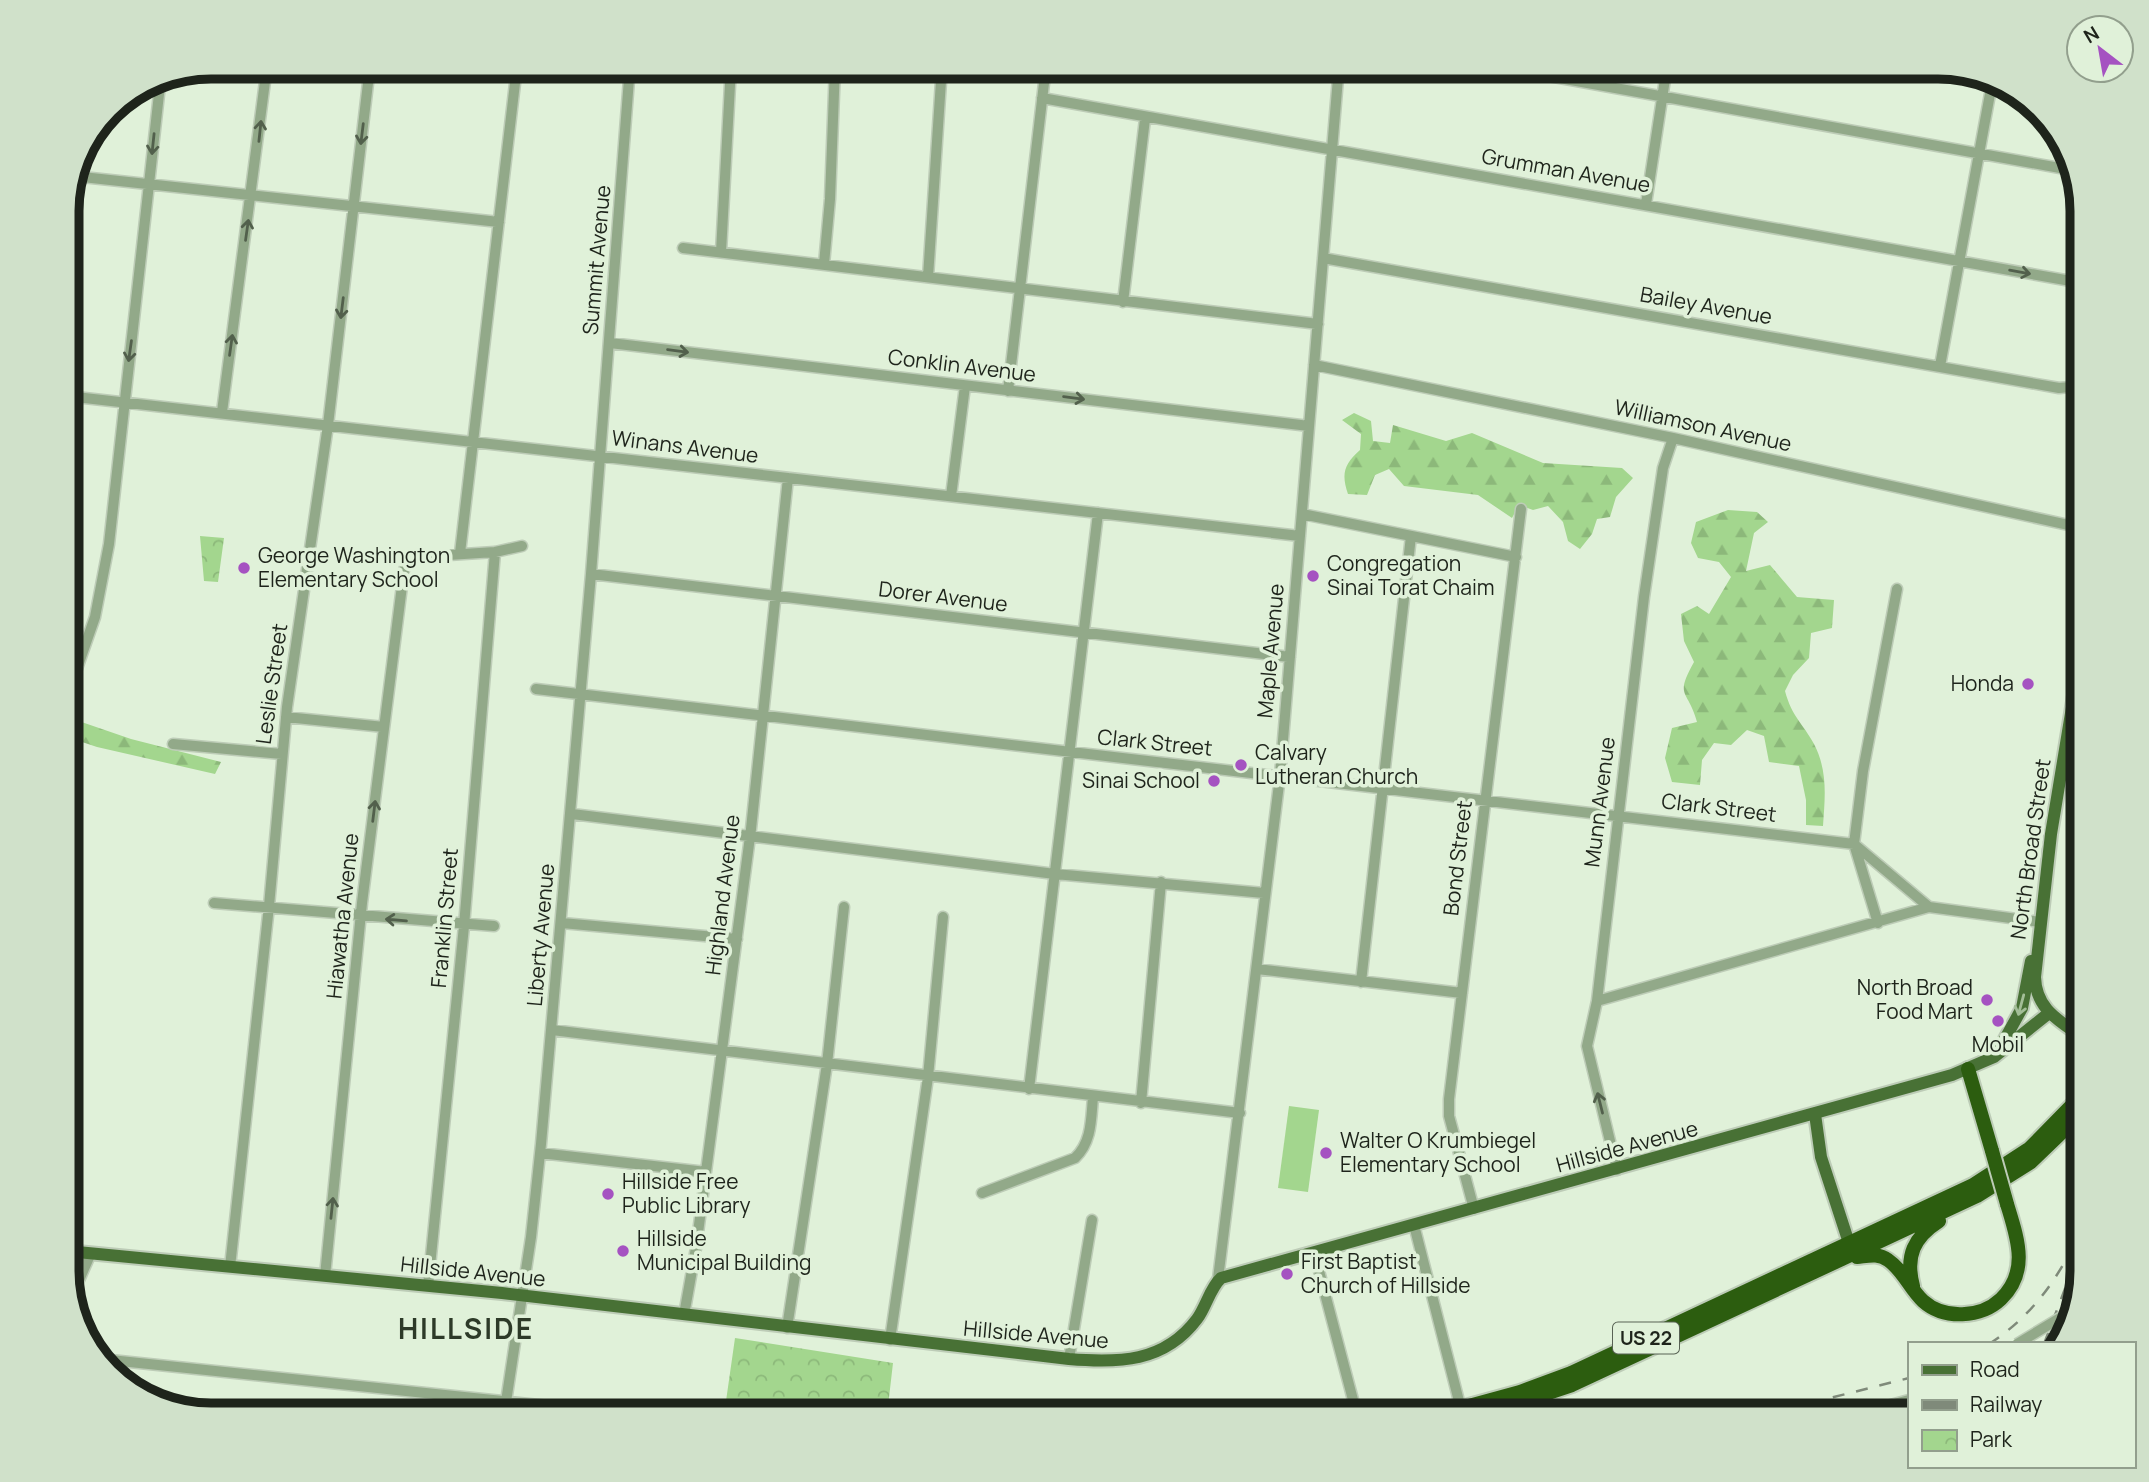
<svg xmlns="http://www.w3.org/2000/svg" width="2149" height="1482" viewBox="0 0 2149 1482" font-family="Manrope,sans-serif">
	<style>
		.forest { fill: url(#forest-firs) }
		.park { fill: url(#park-crowns) }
		.garden { fill: #a3d68e }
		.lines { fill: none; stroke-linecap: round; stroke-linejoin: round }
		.minor-casing { stroke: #bdccb7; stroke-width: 13 }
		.major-casing { stroke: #bdccb7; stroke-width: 16 }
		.highway-casing { stroke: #bdccb7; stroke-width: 18 }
		.minor { stroke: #92a989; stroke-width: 10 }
		.major { stroke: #487135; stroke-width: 12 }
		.highway { stroke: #2c5d0f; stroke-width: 14 }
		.rail { stroke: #7f8a7a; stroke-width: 2.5; stroke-dasharray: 12 12; stroke-linecap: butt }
		.minor-bridge-casing { stroke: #bdccb7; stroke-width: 13; stroke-linecap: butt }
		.highway-bridge-casing { stroke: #bdccb7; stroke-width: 18; stroke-linecap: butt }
		.minor-bridge { stroke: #92a989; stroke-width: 10 }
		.highway-bridge { stroke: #2c5d0f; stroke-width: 14 }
		.oneway { stroke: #52604c }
		.oneway2 { stroke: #a3be97 }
		.poi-dot { fill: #a552c1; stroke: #e0f1d9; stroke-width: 2.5 }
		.labels { text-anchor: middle; stroke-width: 7; stroke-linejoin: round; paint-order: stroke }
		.shield { fill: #e0f1d9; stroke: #586254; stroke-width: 2 }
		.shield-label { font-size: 19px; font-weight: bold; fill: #1e241b }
		.street-label { font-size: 21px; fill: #1e241b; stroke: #e0f1d9 }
		.poi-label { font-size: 21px; fill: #1e241b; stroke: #e0f1d9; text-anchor: start }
		.district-label { font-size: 28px; font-weight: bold; letter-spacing: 2px; fill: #2d3a28; stroke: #e0f1d9 }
		.rim { fill: none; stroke: #1e241b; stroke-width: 9 }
	</style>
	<defs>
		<pattern id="forest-firs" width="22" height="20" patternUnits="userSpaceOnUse" patternTransform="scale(1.75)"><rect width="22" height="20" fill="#a3d68e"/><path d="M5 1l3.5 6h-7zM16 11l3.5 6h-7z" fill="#8cb87a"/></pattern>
		<pattern id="park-crowns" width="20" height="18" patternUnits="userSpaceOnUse" patternTransform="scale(1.75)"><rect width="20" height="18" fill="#a3d68e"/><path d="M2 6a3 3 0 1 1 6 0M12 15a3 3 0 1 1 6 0" fill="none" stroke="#8cb87a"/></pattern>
	</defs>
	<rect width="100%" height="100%" fill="#e0f1d9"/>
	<path class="forest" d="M1354,413L1371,421L1373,441L1390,443L1393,425L1446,441L1472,433L1543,463L1622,468L1633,478L1616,497L1610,517L1597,519L1592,534L1580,549L1568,541L1563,522L1548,506L1533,510L1519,505L1512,518L1478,495L1404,486L1389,469L1375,475L1367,495L1348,494C1341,474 1344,464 1360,450L1361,434L1342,420Z
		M1728,510L1757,512L1768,522L1754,533L1746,571L1770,565L1797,597L1834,600L1832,628L1811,633L1809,658L1793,675L1785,691C1792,717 1802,722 1814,744C1828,771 1825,797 1823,826L1806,825V800L1799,766L1769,762L1764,736L1747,730L1731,745L1714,743L1702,760L1700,785L1672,782L1665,758L1672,728L1697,722C1688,689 1674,698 1694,662L1684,641L1681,614L1697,606L1709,614L1731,577L1719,562L1698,558L1691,543L1696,522Z
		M67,717L131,739L221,762L215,774L97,747L67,737Z"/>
	<path class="park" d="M200,536L224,538L218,582L204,581Z
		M735,1338L893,1363L887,1415H724Z"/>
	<path class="garden" d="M1289,1106L1319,1110L1308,1192L1278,1188Z"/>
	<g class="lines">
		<defs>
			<path id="minor" d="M1493,66L2071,170
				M1042,98L2082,283
				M73,176L499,222
				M1646,204L1667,66
				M683,248L1318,324
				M721,252L731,66
				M1323,258L2059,388L2082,386
				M824,264L830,199L835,66
				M928,277L942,66
				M1123,302L1145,119
				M610,343L1309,426
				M1314,365L1673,438L2082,528
				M1940,366L1992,83
				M1008,391L1046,66
				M67,396L1300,536
				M222,412L267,66
				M951,496L965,386
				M1302,514L1516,557
				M460,553L517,66
				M591,574L1290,657
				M536,689L1854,844L1929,907L2040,922
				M67,697L95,617L109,544L161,76
				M286,717L384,727
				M173,744L282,754
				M572,814L1055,874L1264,893
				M214,903L494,926
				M562,923L737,939
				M1878,923L1854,844L1863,771L1897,589
				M1257,969L1462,993
				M1361,982L1411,536
				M1597,1001L1929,907
				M552,1030L1240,1113
				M1029,1089L1098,513
				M1141,1103L1161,882
				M540,1153L706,1172
				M1617,1170L1587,1046L1597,1001L1644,597L1663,468L1673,438
				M982,1193L1075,1158C1092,1142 1091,1119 1093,1097
				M1474,1209L1449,1116V1099L1521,509
				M1414,1225L1461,1409
				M1314,1252L1357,1415
				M230,1267L269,906L287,707L328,425L370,66
				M325,1276L362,903L404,570L408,562L417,557L495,552L522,546
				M1218,1279L1280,776L1339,66
				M428,1286L464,926L495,552
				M72,1296L91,1253
				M684,1315L696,1248L751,829L788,478
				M787,1328L827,1064L844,907
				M890,1340L928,1077L943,917
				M101,1359L635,1415
				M1069,1359L1092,1220
				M504,1415L531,1237L541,1144L591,574L630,66
				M1854,1415L1909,1400"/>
			<path id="major" d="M67,317V346
				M2082,647L2051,834L2035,977C2036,1009 2058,1020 2082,1037
				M2000,1048L2022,1008L2031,961
				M1815,1114L1821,1157L1849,1243
				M67,1251L502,1293L1069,1359C1118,1363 1164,1363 1197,1319C1206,1307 1210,1288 1221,1278L1952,1075L1994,1057L2049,1013"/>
			<path id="highway" d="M1968,1069L1992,1151
				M1857,1257C1868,1256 1878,1253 1888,1260C1903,1270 1910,1289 1923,1301C1944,1320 1981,1318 2001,1299C2030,1271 2017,1237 2007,1204
				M1913,1286C1905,1256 1914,1237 1939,1221
				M1436,1415L1520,1392L1571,1373L1973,1185L2030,1148L2082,1095
				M1483,1415L1572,1385L1977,1196L2031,1162L2082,1113"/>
		</defs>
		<use href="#minor" class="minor-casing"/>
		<use href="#major" class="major-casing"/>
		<use href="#highway" class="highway-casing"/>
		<use href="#minor" class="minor"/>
		<use href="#major" class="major"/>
		<use href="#highway" class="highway"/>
		<path class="rail" d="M1989,1344C2034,1315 2062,1274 2082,1226
			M2044,1344L2077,1257
			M1763,1415L1909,1378"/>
		<defs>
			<path id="minor-bridge" d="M2017,1344L2070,1312"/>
			<path id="highway-bridge" d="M1992,1151L2007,1204"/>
		</defs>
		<use href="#minor-bridge" class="minor-bridge-casing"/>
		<use href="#highway-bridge" class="highway-bridge-casing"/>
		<use href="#minor-bridge" class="minor-bridge"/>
		<use href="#highway-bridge" class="highway-bridge"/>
	</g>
	<defs><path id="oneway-shaft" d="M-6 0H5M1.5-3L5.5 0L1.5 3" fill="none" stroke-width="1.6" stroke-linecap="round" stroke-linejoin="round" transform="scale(1.75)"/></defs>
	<g class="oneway">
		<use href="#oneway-shaft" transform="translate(260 131) rotate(-84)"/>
		<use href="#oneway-shaft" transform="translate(362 134) rotate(97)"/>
		<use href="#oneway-shaft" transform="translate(153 144) rotate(96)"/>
		<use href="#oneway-shaft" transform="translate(247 230) rotate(-82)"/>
		<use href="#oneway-shaft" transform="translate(2020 272) rotate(10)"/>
		<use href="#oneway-shaft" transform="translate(342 308) rotate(97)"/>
		<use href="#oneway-shaft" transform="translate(231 345) rotate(-82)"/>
		<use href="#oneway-shaft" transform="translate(130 351) rotate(98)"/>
		<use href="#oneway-shaft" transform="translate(678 351) rotate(7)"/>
		<use href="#oneway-shaft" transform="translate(1074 398) rotate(7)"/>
		<use href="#oneway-shaft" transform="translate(374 811) rotate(-83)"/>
		<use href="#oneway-shaft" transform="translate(396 920) rotate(-175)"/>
		<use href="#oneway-shaft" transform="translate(1600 1103) rotate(-104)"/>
		<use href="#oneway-shaft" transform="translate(332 1208) rotate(-84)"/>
	</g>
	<use class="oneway2" href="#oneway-shaft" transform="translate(2021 1005) rotate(105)"/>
	<g class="poi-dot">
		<circle cx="244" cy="568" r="7"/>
		<circle cx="1313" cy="576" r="7"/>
		<circle cx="2028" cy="684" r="7"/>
		<circle cx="1241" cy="765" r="7"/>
		<circle cx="1214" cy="781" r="7"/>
		<circle cx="1987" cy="1000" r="7"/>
		<circle cx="1998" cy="1021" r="7"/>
		<circle cx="1326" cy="1153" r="7"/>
		<circle cx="608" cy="1194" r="7"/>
		<circle cx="623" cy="1251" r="7"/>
		<circle cx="1287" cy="1274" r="7"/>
	</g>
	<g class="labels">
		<rect class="shield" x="1613" y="1322.5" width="66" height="31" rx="5"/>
		<g class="shield-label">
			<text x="1646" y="1345">US 22</text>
		</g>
		<g class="street-label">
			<text transform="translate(1566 171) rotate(10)" y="7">Grumman Avenue</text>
			<text transform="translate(597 260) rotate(-85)" y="7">Summit Avenue</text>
			<text transform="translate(1706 306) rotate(10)" y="7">Bailey Avenue</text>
			<text transform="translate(962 366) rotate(7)" y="7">Conklin Avenue</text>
			<text transform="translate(1703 426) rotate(12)" y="7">Williamson Avenue</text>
			<text transform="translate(685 447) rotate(7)" y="7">Winans Avenue</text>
			<text transform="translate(943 597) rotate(7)" y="7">Dorer Avenue</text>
			<text transform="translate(1271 651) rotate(-85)" y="7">Maple Avenue</text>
			<text transform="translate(272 684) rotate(-82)" y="7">Leslie Street</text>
			<text transform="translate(1155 743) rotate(6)" y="7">Clark Street</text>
			<text transform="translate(1600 802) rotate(-83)" y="7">Munn Avenue</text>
			<text transform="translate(1719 808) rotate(7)" y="7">Clark Street</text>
			<text transform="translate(2031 849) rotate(-82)" y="7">North Broad Street</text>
			<text transform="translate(1458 858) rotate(-83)" y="7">Bond Street</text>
			<text transform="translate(723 895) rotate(-83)" y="7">Highland Avenue</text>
			<text transform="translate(343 916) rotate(-84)" y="7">Hiawatha Avenue</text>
			<text transform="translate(445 918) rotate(-85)" y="7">Franklin Street</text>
			<text transform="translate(541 935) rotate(-85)" y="7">Liberty Avenue</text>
			<text transform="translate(1627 1147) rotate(-15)" y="7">Hillside Avenue</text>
			<text transform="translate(473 1272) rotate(6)" y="7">Hillside Avenue</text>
			<text transform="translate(1036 1335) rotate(5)" y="7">Hillside Avenue</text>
		</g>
		<g class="poi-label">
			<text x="258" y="563">George Washington<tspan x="258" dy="24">Elementary School</tspan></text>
			<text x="1327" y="571">Congregation<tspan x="1327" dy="24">Sinai Torat Chaim</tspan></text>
			<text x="2014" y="691" text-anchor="end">Honda</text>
			<text x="1255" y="760">Calvary<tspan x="1255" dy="24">Lutheran Church</tspan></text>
			<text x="1200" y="788" text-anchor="end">Sinai School</text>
			<text x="1973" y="995" text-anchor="end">North Broad<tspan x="1973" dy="24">Food Mart</tspan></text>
			<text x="1998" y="1052" text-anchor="middle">Mobil</text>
			<text x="1340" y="1148">Walter O Krumbiegel<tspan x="1340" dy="24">Elementary School</tspan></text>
			<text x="622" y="1189">Hillside Free<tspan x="622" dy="24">Public Library</tspan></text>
			<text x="637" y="1246">Hillside<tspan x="637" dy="24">Municipal Building</tspan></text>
			<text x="1301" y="1269">First Baptist<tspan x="1301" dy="24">Church of Hillside</tspan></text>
		</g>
		<g class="district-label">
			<text x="466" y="1339">HILLSIDE</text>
		</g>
	</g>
	<path d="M0 0H2149V1482H0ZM211 79H1938A132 132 0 0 1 2070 211V1271A132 132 0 0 1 1938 1403H211A132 132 0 0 1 79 1271V211A132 132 0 0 1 211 79Z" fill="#d0e1ca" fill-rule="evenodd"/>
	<path class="rim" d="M211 79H1938A132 132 0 0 1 2070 211V1271A132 132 0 0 1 1938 1403H211A132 132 0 0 1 79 1271V211A132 132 0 0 1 211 79Z"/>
	<rect x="1908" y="1342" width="228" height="126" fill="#e0f1d9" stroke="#929f8d" stroke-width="2"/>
	<rect x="1922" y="1365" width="35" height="10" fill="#487135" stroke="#929f8d" stroke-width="2"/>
	<text x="1970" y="1377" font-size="21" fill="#1e241b">Road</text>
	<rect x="1922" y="1400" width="35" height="10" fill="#7f8a7a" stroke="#929f8d" stroke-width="2"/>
	<text x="1970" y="1412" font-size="21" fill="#1e241b">Railway</text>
	<rect x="1922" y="1430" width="35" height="21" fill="url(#park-crowns)" stroke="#929f8d" stroke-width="2"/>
	<text x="1970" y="1447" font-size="21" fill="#1e241b">Park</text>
	<g transform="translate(2100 49) rotate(329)"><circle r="33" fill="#e0f1d9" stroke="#929f8d" stroke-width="2"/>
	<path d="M0-5L12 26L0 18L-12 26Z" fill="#a552c1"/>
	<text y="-10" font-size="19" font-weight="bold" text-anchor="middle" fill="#1e241b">N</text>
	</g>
</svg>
